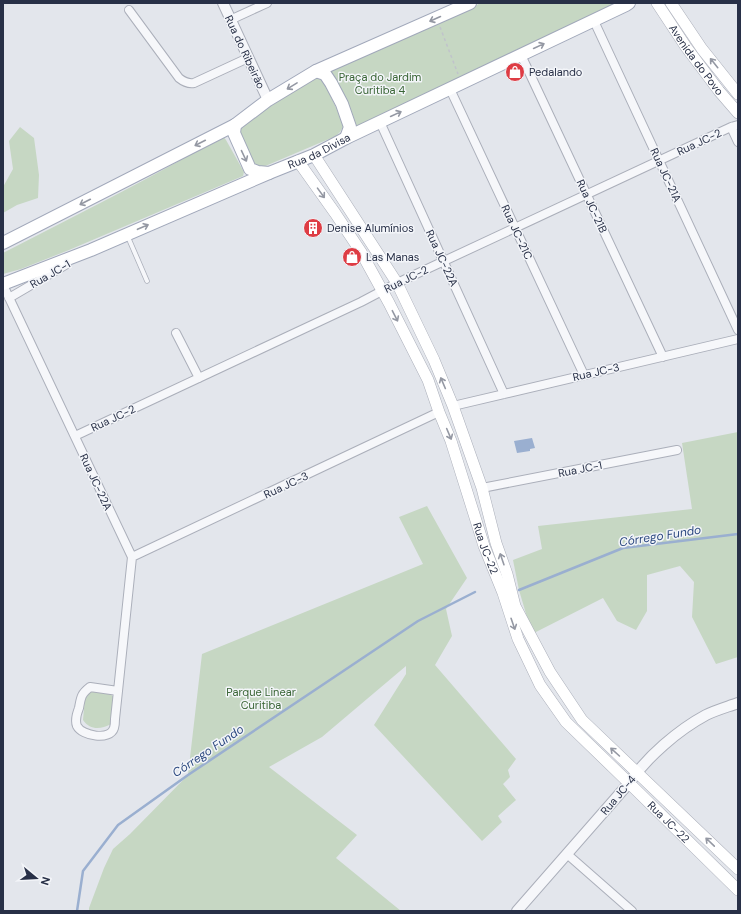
<svg xmlns="http://www.w3.org/2000/svg" width="741" height="914" viewBox="0 0 741 914" font-family="'DM Sans',sans-serif">
	<style>
		.green { fill: #c6d7c3 }
		.water { fill: #9aafd0 }
		.lines { fill: none; stroke-linecap: round; stroke-linejoin: round }
		.stream { stroke: #9aafd0; stroke-width: 2.5 }
		.service-casing { stroke: #abafba; stroke-width: 5.5 }
		.minor-casing { stroke: #abafba; stroke-width: 10 }
		.tertiary-casing { stroke: #abafba; stroke-width: 12 }
		.secondary-casing { stroke: #abafba; stroke-width: 12 }
		.primary-casing { stroke: #a1a8ba; stroke-width: 14 }
		.path { stroke: #c0c3cb; stroke-width: 1.5; stroke-dasharray: 3 3; stroke-linecap: butt }
		.service { stroke: #f6f7fa; stroke-width: 4 }
		.minor { stroke: #f6f7fa; stroke-width: 8 }
		.tertiary { stroke: #f6f7fa; stroke-width: 10 }
		.secondary { stroke: #fff; stroke-width: 11 }
		.primary { stroke: #fff; stroke-width: 12 }
		.oneway { stroke: #9498a3 }
		.labels { text-anchor: middle; stroke-width: 3; stroke-linejoin: round; paint-order: stroke }
		.street-label { font-size: 11px; fill: #283047; stroke: #f3f5f9 }
		.poi-label { font-size: 11px; fill: #283047; stroke: #f3f5f9; text-anchor: start }
		.park-label { font-size: 11px; fill: #386434; stroke: #f3f5f9 }
		.water-label { font-size: 12px; font-style: italic; fill: #2d4a80; stroke: #f3f5f9 }
	</style>
	<rect width="100%" height="100%" fill="#e3e6ec"/>
	<path class="green" d="M481,3H621L352,132L326,71Z
		M314,77L321,78L325,84L344,125L340,132L336,136L263,167L255,164L240,136L241,129L246,123Z
		M20,127L34,138L39,175L38,198L17,205L3,213V187L13,169L9,141Z
		M223,136L226,140L244,172L243,176L69,250L21,269L3,274V253C77,215 151,178 223,136Z
		M738,432V657L716,664L692,617L694,582L680,566L647,575V611L636,630L617,621L603,598L532,634L519,590L513,560L542,549L538,526L692,509L682,443Z
		M427,506L467,578L446,609L452,636L435,665L516,759L508,770L510,777L503,784L516,800L498,816L502,822L482,841L374,725L406,674V666L322,737L269,767L357,835L336,858L401,911H89V908L104,868L113,849L130,834L188,775L202,654L423,564L399,517Z
		M98,690L107,692L114,697L111,724C100,730 90,730 83,720L85,697L90,692Z"/>
	<path class="water" d="M532,438L535,448L530,449V451L517,453L514,441Z"/>
	<g class="lines">
		<path class="stream" d="M519,590L623,548L738,534
			M77,911L83,871L118,825L188,775L418,621L475,592"/>
		<defs>
			<path id="service" d="M128,237L147,281"/>
			<path id="minor" d="M129,10L179,78C184,82 188,84 194,83L248,58
				M230,20L267,3
				M594,21L738,330
				M521,55L663,357
				M450,89L584,375
				M380,122L504,394
				M731,127L738,142
				M3,285L132,557L118,691
				M9,298L67,264
				M176,333L199,378
				M453,406L738,339
				M75,436L361,302L397,283L731,127L738,125
				M482,488L677,450
				M132,557L439,412
				M90,687L118,691C117,700 116,709 115,719C115,722 115,725 114,728C110,741 82,736 77,726C75,721 77,713 79,708C81,697 81,694 90,687Z
				M567,854L632,911"/>
			<path id="tertiary" d="M223,3L268,100
				M517,911L629,783C647,757 678,730 706,715C716,710 727,707 738,703"/>
			<g id="secondary">
				<path id="s1" d="M657,3L686,47L719,91L738,113"/>
				<path d="M671,3L702,49L738,94"/>
				<path d="M314,155L397,283L434,360L453,406L482,488L496,543L507,574L515,606L550,672L582,720L738,869"/>
				<path id="s2" d="M298,161L335,213L361,252L389,303L428,380L439,412L451,441L484,546L503,593L518,639L540,685L566,722L629,783L738,890"/>
			</g>
			<g id="primary">
				<path d="M316,71L325,74L331,83L342,104L350,127L346,138"/>
				<path d="M235,125L234,133L250,169L258,172L269,173"/>
				<path d="M3,243L235,125L268,100L316,71L470,3"/>
				<path id="s3" d="M3,284L91,250L269,173L314,155L346,138L626,5L629,3"/>
			</g>
		</defs>
		<use href="#service" class="service-casing"/>
		<use href="#minor" class="minor-casing"/>
		<use href="#tertiary" class="tertiary-casing"/>
		<use href="#secondary" class="secondary-casing"/>
		<use href="#primary" class="primary-casing"/>
		<path class="path" d="M440,27L458,74"/>
		<use href="#service" class="service"/>
		<use href="#minor" class="minor"/>
		<use href="#tertiary" class="tertiary"/>
		<use href="#secondary" class="secondary"/>
		<use href="#primary" class="primary"/>
	</g>
	<defs><path id="oneway-shaft" d="M-6 0H5M1.5-3L5.5 0L1.5 3" fill="none" stroke-width="1.6" stroke-linecap="round" stroke-linejoin="round"/></defs>
	<g class="oneway">
		<use href="#oneway-shaft" transform="translate(435 19) rotate(156)"/>
		<use href="#oneway-shaft" transform="translate(539 46) rotate(-25)"/>
		<use href="#oneway-shaft" transform="translate(714 63) rotate(-129)"/>
		<use href="#oneway-shaft" transform="translate(292 86) rotate(148)"/>
		<use href="#oneway-shaft" transform="translate(396 114) rotate(-25)"/>
		<use href="#oneway-shaft" transform="translate(200 143) rotate(153)"/>
		<use href="#oneway-shaft" transform="translate(244 156) rotate(65)"/>
		<use href="#oneway-shaft" transform="translate(321 193) rotate(54)"/>
		<use href="#oneway-shaft" transform="translate(85 202) rotate(153)"/>
		<use href="#oneway-shaft" transform="translate(143 227) rotate(-23)"/>
		<use href="#oneway-shaft" transform="translate(395 316) rotate(63)"/>
		<use href="#oneway-shaft" transform="translate(443 383) rotate(-113)"/>
		<use href="#oneway-shaft" transform="translate(449 434) rotate(67)"/>
		<use href="#oneway-shaft" transform="translate(502 559) rotate(-109)"/>
		<use href="#oneway-shaft" transform="translate(513 624) rotate(71)"/>
		<use href="#oneway-shaft" transform="translate(615 752) rotate(-138)"/>
		<use href="#oneway-shaft" transform="translate(710 842) rotate(-136)"/>
	</g>
	<defs>
		<symbol id="shop-disc" viewBox="-11 -11 22 22"><circle r="9.5" fill="#de3c44" stroke="#f3f5f9"/><path d="M-5-2.5h2.3a2.7 3.5 0 0 1 5.4 0H5L5.5 6h-11ZM-1.5-2.5h3a1.5 2.3 0 0 0-3 0Z" fill="#fff"/></symbol>
		<symbol id="building-disc" viewBox="-11 -11 22 22"><circle r="9.5" fill="#de3c44" stroke="#f3f5f9"/><path d="M-4-6H4V6H1V3H-1V6H-4ZM-2.5-4.3h1.7v1.8h-1.7ZM.8-4.3h1.7v1.8H.8ZM-2.5-1h1.7V.8h-1.7ZM.8-1h1.7V.8H.8Z" fill="#fff"/></symbol>
	</defs>
	<g fill-rule="evenodd">
		<use href="#shop-disc" x="504" y="61" width="22" height="22"/>
		<use href="#building-disc" x="302" y="217" width="22" height="22"/>
		<use href="#shop-disc" x="341" y="246" width="22" height="22"/>
	</g>
	<g class="labels">
		<g class="street-label">
			<text transform="translate(245 52) rotate(65)" y="4">Rua do Ribeirão</text>
			<text dy="4" stroke="none"><textPath href="#s1" startOffset="69">Avenida do Povo</textPath></text>
			<text transform="translate(699 142) rotate(-25)" y="4">Rua JC-2</text>
			<text dy="4" stroke="none"><textPath href="#s3" startOffset="343">Rua da Divisa</textPath></text>
			<text transform="translate(666 175) rotate(65)" y="4">Rua JC-21A</text>
			<text transform="translate(592 206) rotate(65)" y="4">Rua JC-21B</text>
			<text transform="translate(517 232) rotate(65)" y="4">Rua JC-21C</text>
			<text transform="translate(442 258) rotate(65)" y="4">Rua JC-22A</text>
			<text transform="translate(50 274) rotate(-30)" y="4">Rua JC-1</text>
			<text transform="translate(406 279) rotate(-26)" y="4">Rua JC-2</text>
			<text transform="translate(596 372) rotate(-13)" y="4">Rua JC-3</text>
			<text transform="translate(113 418) rotate(-25)" y="4">Rua JC-2</text>
			<text transform="translate(580 469) rotate(-11)" y="4">Rua JC-1</text>
			<text transform="translate(96 482) rotate(65)" y="4">Rua JC-22A</text>
			<text transform="translate(286 485) rotate(-25)" y="4">Rua JC-3</text>
			<text dy="4" stroke="none"><textPath href="#s2" startOffset="433">Rua JC-22</textPath></text>
			<text transform="translate(618 795) rotate(-50)" y="4">Rua JC-4</text>
			<text dy="4" stroke="none"><textPath href="#s2" startOffset="769">Rua JC-22</textPath></text>
		</g>
		<g class="poi-label">
			<text x="529" y="76">Pedalando</text>
			<text x="327" y="232">Denise Alumínios</text>
			<text x="366" y="261">Las Manas</text>
		</g>
		<g class="park-label">
			<text x="380" y="81">Praça do Jardim<tspan x="380" dy="13">Curitiba 4</tspan></text>
			<text x="261" y="696">Parque Linear<tspan x="261" dy="13">Curitiba</tspan></text>
		</g>
		<g class="water-label">
			<text transform="translate(660 536) rotate(-9)" y="4">Córrego Fundo</text>
			<text transform="translate(208 751) rotate(-34)" y="4">Córrego Fundo</text>
		</g>
	</g>
	<rect width="741" height="914" fill="none" stroke="#283047" stroke-width="8"/>
	<g transform="translate(36 878) rotate(108)" stroke="#f3f5f9" stroke-width="3" paint-order="stroke">
	<path d="M0-3L7 15L0 10L-7 15Z" fill="#283047"/>
	<text y="-6" font-size="11" font-weight="bold" text-anchor="middle" fill="#283047">N</text>
	</g>
</svg>
